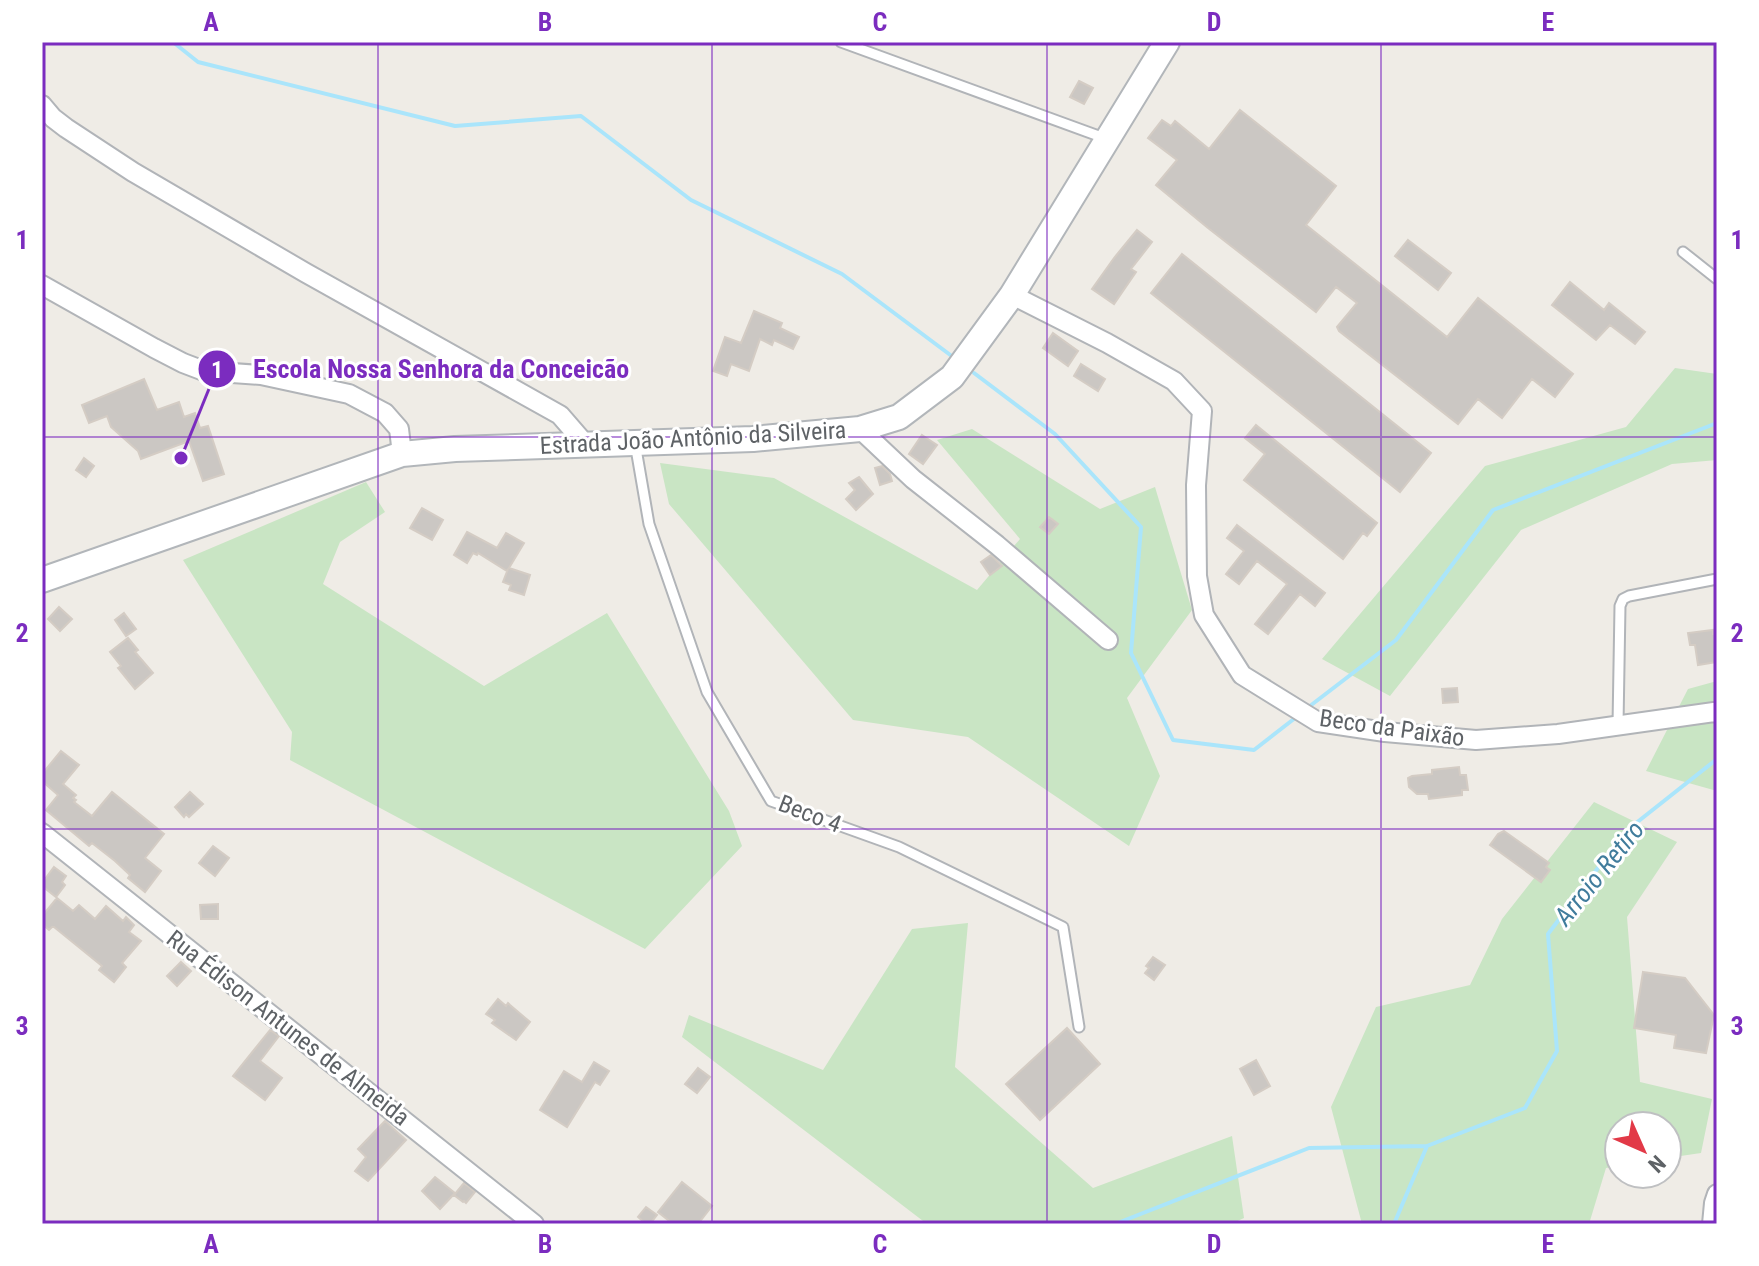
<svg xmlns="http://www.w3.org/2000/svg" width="1759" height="1266" viewBox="0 0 1759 1266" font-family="'Roboto Condensed',sans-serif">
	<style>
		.green { fill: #c9e5c4 }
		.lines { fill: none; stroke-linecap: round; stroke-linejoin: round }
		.stream { stroke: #aae5fb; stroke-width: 4 }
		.building { fill: #cbc7c3; stroke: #d4ccc4; stroke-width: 2 }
		.service-casing { stroke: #b1b4b8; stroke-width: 13 }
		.minor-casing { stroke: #b1b4b8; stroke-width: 22 }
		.secondary-casing { stroke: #b2b6ba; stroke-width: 28 }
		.service { stroke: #fff; stroke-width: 9 }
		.minor { stroke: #fff; stroke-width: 18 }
		.secondary { stroke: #fff; stroke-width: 24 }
		.grid { fill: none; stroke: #7b2cbf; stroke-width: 2; stroke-opacity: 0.55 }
		.labels { text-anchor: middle; stroke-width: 6; stroke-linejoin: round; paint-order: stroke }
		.street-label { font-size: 24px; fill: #5e6266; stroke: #fff }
		.water-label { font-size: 26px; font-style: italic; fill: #407c9c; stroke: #fff }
		.leader { fill: none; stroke: #7b2cbf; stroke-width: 3 }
		.callout-dot { fill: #7b2cbf; stroke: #fff; stroke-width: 3 }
		.mark-label { font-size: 24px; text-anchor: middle; font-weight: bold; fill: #fff }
		.callout-label { font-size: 26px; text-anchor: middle; font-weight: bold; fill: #7b2cbf; stroke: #fff; stroke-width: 6; stroke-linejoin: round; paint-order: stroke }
		.neatline { fill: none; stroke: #7b2cbf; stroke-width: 3 }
		.grid-label { font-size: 26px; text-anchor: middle; font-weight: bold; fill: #7b2cbf }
	</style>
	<rect width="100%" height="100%" fill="#efece6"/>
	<path class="green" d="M1675,368L1717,374V460L1672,464L1521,530L1390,696L1322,659L1485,466L1626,427Z
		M972,429L1100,509L1155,487L1192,610L1127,698L1160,776L1129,846L968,737L853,720L669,504L660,463L774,478L977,590L1020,539L937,440Z
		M366,482L385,512L340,542L323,584L484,686L607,613L729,811L742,846L645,949L290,760L292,732L183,560Z
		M1717,681V791L1646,771L1688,689Z
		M1594,802L1677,842L1627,917L1640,1082L1712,1099L1701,1153L1667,1158V1126H1619V1166L1606,1168L1589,1224H1362L1331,1107L1376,1007L1470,985L1502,919Z
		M968,923L955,1067L1093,1188L1232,1136L1244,1218L1231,1224H927L682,1037L689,1015L823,1070L912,929Z"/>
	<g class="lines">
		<path class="stream" d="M173,42L198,62L455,126L581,116L691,200L842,274L953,357
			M1149,42H1152
			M974,373L1055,434L1141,527L1131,653L1173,740L1254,750L1299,715
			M1306,709L1396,640L1493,510L1717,423
			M1115,1224L1309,1148L1427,1146L1525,1108L1557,1051L1548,934L1626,831L1717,759
			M1394,1224L1427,1146"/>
	</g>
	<path class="building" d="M1079,81L1093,88L1084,104L1070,97Z
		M1240,110L1336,186L1306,225L1447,337L1478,298L1573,374L1555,397L1532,379L1502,418L1478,399L1458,424L1339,331L1337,327L1357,303L1336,287L1316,312L1208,228L1156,185L1177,160L1148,138L1162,120L1171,126L1175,121L1209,149Z
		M1137,230L1152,242L1131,269L1136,272L1114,304L1092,289L1114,258Z
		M1408,240L1451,273L1438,290L1395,256Z
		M1182,254L1431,453L1400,492L1151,293Z
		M1570,282L1604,310L1609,303L1645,332L1635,344L1610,325L1596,340L1552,305Z
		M754,311L782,323L780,328L799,337L793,349L774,340L772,345L760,339L749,371L731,364L727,376L713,371L725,337L741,343Z
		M1053,333L1078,351L1068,366L1043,348Z
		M1081,364L1105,379L1098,391L1074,376Z
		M144,379L157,410L179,402L184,417L195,413L200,428L208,426L224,474L203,481L189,441L141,459L138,451L111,427L107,416L89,423L82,405Z
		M1256,425L1377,523L1367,536L1363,533L1343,559L1244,480L1265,454L1245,438Z
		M922,435L937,445L923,464L909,454Z
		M84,458L94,466L86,477L76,470Z
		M882,466L890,474L892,481L880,485L875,468Z
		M859,477L873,494L856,510L846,499L855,490L849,483Z
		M422,508L443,520L432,540L410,528Z
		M1049,517L1058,524L1049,534L1040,527Z
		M1237,525L1325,593L1315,606L1300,594L1268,634L1255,624L1287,584L1257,561L1239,584L1226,574L1244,551L1227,538Z
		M467,532L497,548L506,533L524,543L509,568L530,575L524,595L509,590L511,585L503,582L508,569L507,571L478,553L477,555L473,553L467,563L454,555Z
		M991,555L1002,566L990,575L981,562Z
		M59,607L72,619L60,631L48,619Z
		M124,613L136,629L126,636L115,620Z
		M1713,630V634H1717V662L1698,665L1695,645H1690L1688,633Z
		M128,638L138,650L135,652L153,673L135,689L118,668L121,666L110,652Z
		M1457,688L1458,702L1443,703L1442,689Z
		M61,751L79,765L63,784L76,795L73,798L76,800L74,802L92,816L112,792L164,834L145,858L161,871L145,892L128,878L130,875L115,861L92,843L89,846L46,810L58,795L42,781V774Z
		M1459,767L1460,775H1466L1468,790H1462V795L1429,799L1428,794H1417L1409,787L1408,778L1412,776L1432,774V770Z
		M190,792L203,804L189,817L186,814L184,817L175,807Z
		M1504,831L1549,863L1546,867L1550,870L1541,882L1490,845L1498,834Z
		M213,846L229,858L215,876L199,863Z
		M54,867L66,876L62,882L65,885L56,897L42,886V883Z
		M57,898L73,911L79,905L95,919L106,906L123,921L126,917L134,925L129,932L141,941L122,963L126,967L114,982L99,970L102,966L54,927H52L49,930L42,924V916Z
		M218,904V919H201L200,905Z
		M1153,957L1165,965L1154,980L1145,973L1149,968L1146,966Z
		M181,962L191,971L177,986L167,976Z
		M1643,972L1685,978L1714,1015L1706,1053L1674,1048L1676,1035L1634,1028Z
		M498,999L506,1006L508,1003L510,1005L530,1022L516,1040L492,1023L495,1020L486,1014Z
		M1067,1028L1100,1064L1040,1120L1006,1084Z
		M270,1030L279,1036L260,1061L282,1078L265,1100L233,1076Z
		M1256,1060L1270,1086L1254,1095L1240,1069Z
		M594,1062L609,1071L600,1085L595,1082L567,1127L540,1110L564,1071L582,1082Z
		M698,1068L710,1077L697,1093L685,1084Z
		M385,1121L406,1140L368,1181L355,1171L366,1157L358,1149Z
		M435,1177L455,1193L440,1209L422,1191Z
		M682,1182L712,1206L698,1224H673L658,1212Z
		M464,1183L475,1192L466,1203L464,1201L463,1202L454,1195Z
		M646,1207L657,1215L650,1224H646L638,1217Z"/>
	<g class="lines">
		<defs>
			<path id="service" d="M841,42L1107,139
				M1683,252L1717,279
				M635,443L649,524L707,692L771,801L899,847L1063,927L1079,1027
				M1618,725L1620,606L1623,599L1629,596L1717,579"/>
			<path id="minor" d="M42,105L53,118L66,128L133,172L306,273L560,415L586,445
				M42,285L154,348L183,363L204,371L261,375L349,394L385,413L399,429L402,454
				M1012,295L1107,343L1174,381L1202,411L1196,485L1197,576L1204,615L1242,675L1318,722L1385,732L1476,740L1558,734L1714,712L1717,713
				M860,429L913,479L997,545L1108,640
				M42,833L534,1224
				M1712,1224L1714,1203L1717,1194"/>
			<path id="secondary" d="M42,580L402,454L455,449L753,439L860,429L899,417L952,377L1012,295L1167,42"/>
		</defs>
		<use href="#service" class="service-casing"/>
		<use href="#minor" class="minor-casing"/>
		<use href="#secondary" class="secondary-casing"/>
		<use href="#service" class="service"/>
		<use href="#minor" class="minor"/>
		<use href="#secondary" class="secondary"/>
	</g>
	<path class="grid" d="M378,42V1224M712,42V1224M1047,42V1224M1381,42V1224M42,437H1717M42,829H1717"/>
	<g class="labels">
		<g class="street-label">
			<text transform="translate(693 438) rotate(-3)" y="8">Estrada João Antônio da Silveira</text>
			<text transform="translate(1392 728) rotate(8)" y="8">Beco da Paixão</text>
			<text transform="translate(810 814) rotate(21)" y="8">Beco 4</text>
			<text transform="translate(288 1028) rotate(38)" y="8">Rua Édison Antunes de Almeida</text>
		</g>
		<g class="water-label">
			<text transform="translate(1599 873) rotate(-51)" y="9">Arroio Retiro</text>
		</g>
	</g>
	<path class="leader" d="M181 458L217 369"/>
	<g class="callout-dot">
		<circle cx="181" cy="458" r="8"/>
		<circle cx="217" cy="369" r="20"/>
	</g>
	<g class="mark-label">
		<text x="217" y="378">1</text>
	</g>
	<g class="callout-label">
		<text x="441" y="378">Escola Nossa Senhora da Conceicão</text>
	</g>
	<rect width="1759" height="1266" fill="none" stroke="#ffffff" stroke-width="88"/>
	<g transform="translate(1643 1150) rotate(135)"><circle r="38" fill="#ffffff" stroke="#bfc0c2" stroke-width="2"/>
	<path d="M0-6L14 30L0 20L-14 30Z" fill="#e23947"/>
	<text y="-12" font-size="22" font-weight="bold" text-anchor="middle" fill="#5e6266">N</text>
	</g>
	<rect x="44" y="44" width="1671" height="1178" class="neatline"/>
	<g class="grid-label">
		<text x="211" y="31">A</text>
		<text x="545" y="31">B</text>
		<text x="880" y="31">C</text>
		<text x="1214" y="31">D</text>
		<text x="1548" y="31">E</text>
		<text x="22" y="249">1</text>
		<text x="1737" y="249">1</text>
		<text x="22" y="642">2</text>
		<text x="1737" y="642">2</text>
		<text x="22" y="1035">3</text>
		<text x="1737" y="1035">3</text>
		<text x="211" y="1253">A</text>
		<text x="545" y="1253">B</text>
		<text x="880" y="1253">C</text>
		<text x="1214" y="1253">D</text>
		<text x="1548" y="1253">E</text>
	</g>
</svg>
